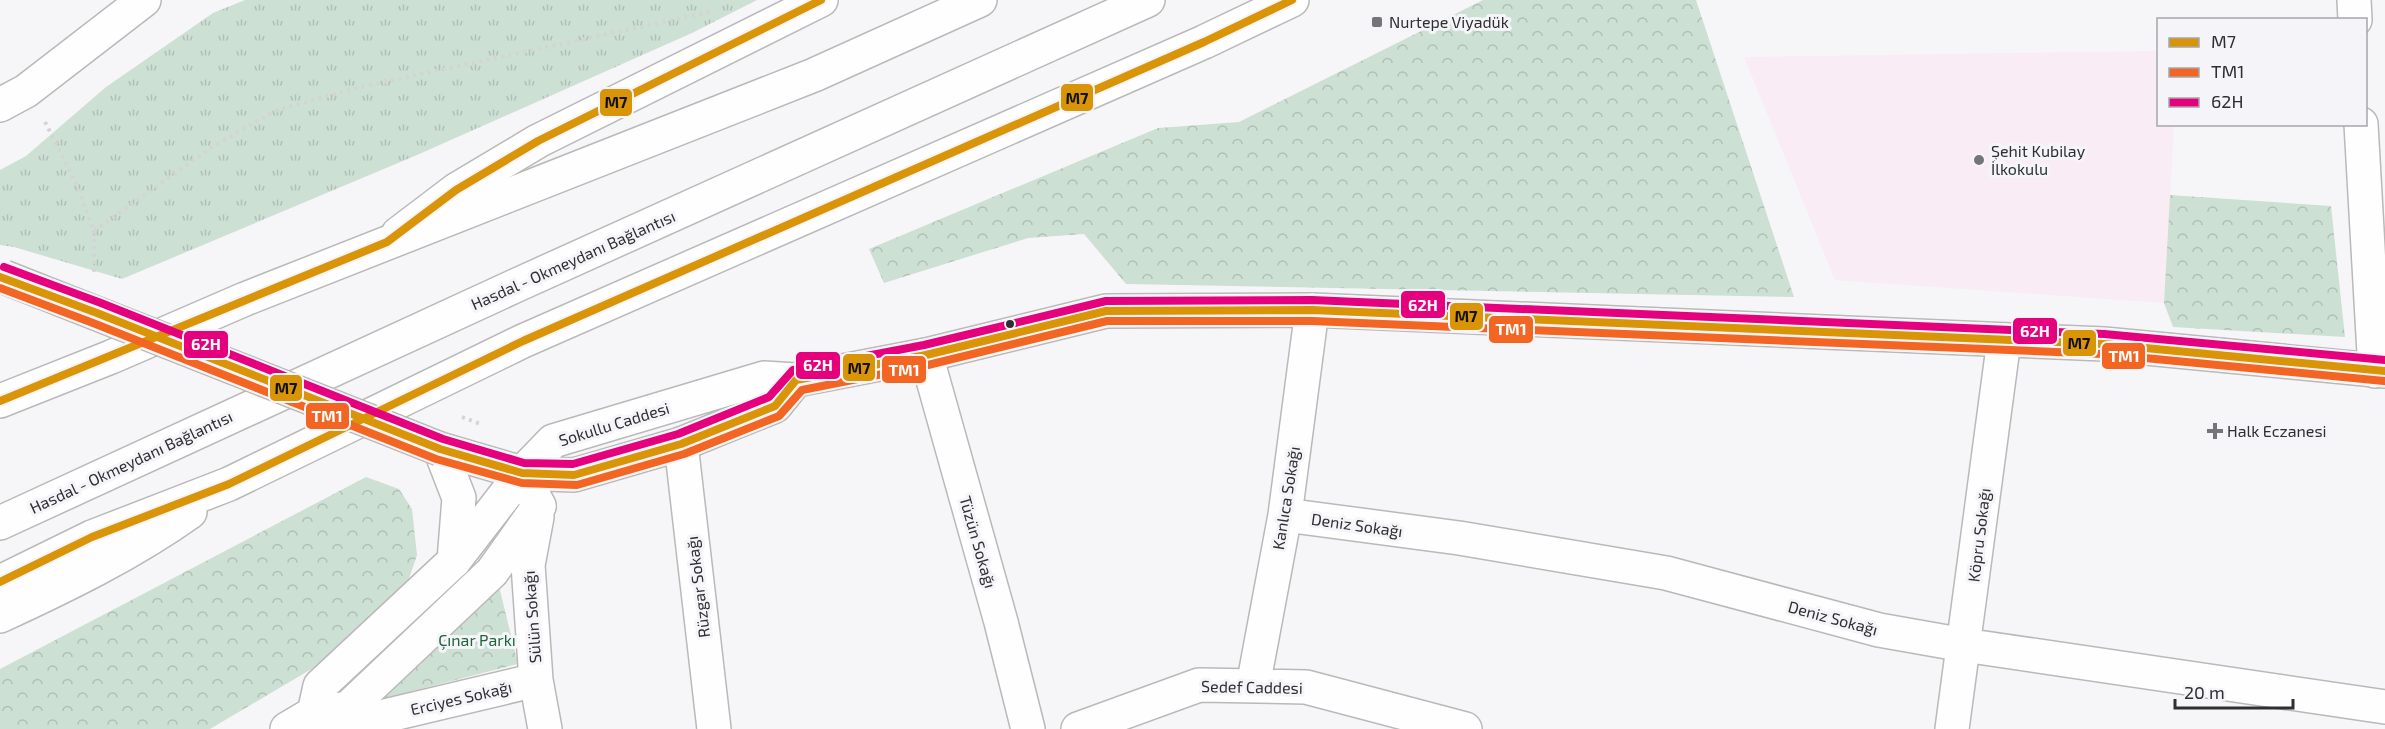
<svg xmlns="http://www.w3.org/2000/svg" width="2385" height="729" viewBox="0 0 2385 729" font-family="'Exo 2',sans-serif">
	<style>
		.education { fill: #f9ecf4 }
		.grass { fill: url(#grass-tufts) }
		.forest { fill: url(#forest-crowns) }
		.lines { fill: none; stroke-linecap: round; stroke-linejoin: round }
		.minor-casing { stroke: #b9b9ba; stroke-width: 36 }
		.major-casing { stroke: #b9b9ba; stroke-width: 36 }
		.highway-casing { stroke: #b9b9ba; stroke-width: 36 }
		.path { stroke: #d4d4d5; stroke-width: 4; stroke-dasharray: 3 4.5; stroke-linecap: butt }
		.minor { stroke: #fefefe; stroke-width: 33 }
		.major { stroke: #fefefe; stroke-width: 33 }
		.highway { stroke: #fefefe; stroke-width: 33 }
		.major-bridge-casing { stroke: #b9b9ba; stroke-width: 36; stroke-linecap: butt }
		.path-bridge { stroke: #d4d4d5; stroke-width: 4; stroke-dasharray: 3 4.5; stroke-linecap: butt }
		.major-bridge { stroke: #fefefe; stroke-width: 33 }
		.bus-1-casing { stroke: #f5f5f9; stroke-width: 12 }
		.bus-2-casing { stroke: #f5f5f9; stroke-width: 12 }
		.bus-3-casing { stroke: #f5f5f9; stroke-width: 12 }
		.bus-1 { stroke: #d99407; stroke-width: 8 }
		.bus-2 { stroke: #f26522; stroke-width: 8 }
		.bus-3 { stroke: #e5007d; stroke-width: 8 }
		.poi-dot { fill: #757577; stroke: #f5f5f9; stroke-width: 2 }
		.bus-dot { fill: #2f2f31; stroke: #f5f5f9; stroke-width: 2 }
		.labels { text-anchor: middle; stroke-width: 6; stroke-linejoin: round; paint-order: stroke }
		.poi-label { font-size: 16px; fill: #2f2f31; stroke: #f5f5f9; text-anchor: start }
		.street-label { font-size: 16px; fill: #2f2f31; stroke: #f5f5f9 }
		.park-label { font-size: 16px; fill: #1f653c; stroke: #f5f5f9 }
		.line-badge { stroke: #f5f5f9; stroke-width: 2 }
		.badge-label { font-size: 16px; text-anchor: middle; font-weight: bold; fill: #fff }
		.pale-badge-label { font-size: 16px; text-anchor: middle; font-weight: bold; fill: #111 }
	</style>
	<defs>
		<pattern id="grass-tufts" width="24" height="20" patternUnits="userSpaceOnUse" patternTransform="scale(1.5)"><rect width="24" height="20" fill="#cde0d4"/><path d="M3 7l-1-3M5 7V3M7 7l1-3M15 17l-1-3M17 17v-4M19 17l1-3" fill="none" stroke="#b0c0b6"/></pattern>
		<pattern id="forest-crowns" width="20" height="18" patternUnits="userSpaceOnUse" patternTransform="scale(1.5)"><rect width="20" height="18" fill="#cde0d4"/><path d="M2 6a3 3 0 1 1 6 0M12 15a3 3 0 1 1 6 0" fill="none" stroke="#b0c0b6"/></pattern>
	</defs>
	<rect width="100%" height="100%" fill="#f6f6f8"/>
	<path class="education" d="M2158,51V124L2174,125L2164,303L1835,280L1744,57Z"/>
	<path class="grass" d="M245,0H757L692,33L417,155L122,279L14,247L0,245V170L26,156L106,87L213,13Z"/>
	<path class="forest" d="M1483,0H1696L1794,297L1126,284L1084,234L1028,238L884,283L869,249L1158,128L1239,122Z
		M2170,195L2331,206L2345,337L2173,327L2164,303Z
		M366,477L399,489L412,509L417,555L403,596L342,651L210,729H0V669Z
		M496,574L518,664L362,704Z"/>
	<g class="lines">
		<defs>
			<path id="minor" d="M2354,0L2355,20
				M0,105L26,91L144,0
				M2361,124L2375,371
				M398,234L456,190L538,141L821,0
				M926,355L1001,622L1028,729
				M681,444L714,729
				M1285,515L1459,538L1666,573L1879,630L1964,645L2385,707
				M537,517L528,565L536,680L545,729
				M1253,686L1285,515L1312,310
				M314,713L320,686L454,561
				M325,714L372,719L536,680
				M287,729L314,713L348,708L492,572L539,506
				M1078,729L1199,685L1306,687L1465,729
				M1952,729L2004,340"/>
			<path id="major" d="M440,449L522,473L574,475L681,444L775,406L796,380
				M440,449L459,498L454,561
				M522,473L539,506
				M454,561L522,473L553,441L764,378L796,380L926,355L1106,311L1312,310L2104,344L2385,371"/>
			<path id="highway" d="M0,401L111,357L245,299L814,75L980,0
				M0,523L517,285L1148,0
				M0,582L92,537L229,484L523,341L1204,42L1292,0
				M0,616C65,586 131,554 190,512"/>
		</defs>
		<use href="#minor" class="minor-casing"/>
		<use href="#major" class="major-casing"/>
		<use href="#highway" class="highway-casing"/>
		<path class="path" d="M45,122L76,183L94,231V272
			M94,231L212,147L275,111L352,89L710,12"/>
		<use href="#minor" class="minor"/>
		<use href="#major" class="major"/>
		<use href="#highway" class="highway"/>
		<defs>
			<path id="major-bridge" d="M4,277L440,449"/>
		</defs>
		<use href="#major-bridge" class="major-bridge-casing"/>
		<path class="path-bridge" d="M462,417L483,425"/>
		<use href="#major-bridge" class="major-bridge"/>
		<defs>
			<path id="bus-1" d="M0,277L97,313L440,449L522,473L574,475L681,444L775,406L796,380L926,355L1106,311L1312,310L2104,344L2385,371
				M0,401L387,242L456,190L538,141L821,0
				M0,582L92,537L229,484L523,341L1204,42L1292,0"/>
			<path id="bus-2" d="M0,288L93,323L436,459L522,483L577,485L684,454L779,416L802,390L928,365L1107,321H1312L2103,354L2384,381"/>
			<path id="bus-3" d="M4,267L101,303L443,439L524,463L573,464L678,434L769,397L793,370L924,345L1106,301L1312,300L2104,334L2385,360"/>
		</defs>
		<use href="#bus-1" class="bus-1-casing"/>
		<use href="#bus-2" class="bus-2-casing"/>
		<use href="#bus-3" class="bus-3-casing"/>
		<use href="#bus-1" class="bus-1"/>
		<use href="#bus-2" class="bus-2"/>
		<use href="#bus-3" class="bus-3"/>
	</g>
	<g class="poi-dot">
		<rect x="1371" y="16" width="12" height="12" rx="3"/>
		<circle cx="1979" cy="160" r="6"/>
		<path d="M2212 422h6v6h6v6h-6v6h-6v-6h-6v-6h6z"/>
	</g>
	<circle class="bus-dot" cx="1010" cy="324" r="5"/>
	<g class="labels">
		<g class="poi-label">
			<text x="1389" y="28">Nurtepe Viyadük</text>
			<text x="1991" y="157">Şehit Kubilay<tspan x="1991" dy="18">İlkokulu</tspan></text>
			<text x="2227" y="437">Halk Eczanesi</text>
		</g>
		<g class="street-label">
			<text transform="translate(573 260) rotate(-24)" y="6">Hasdal - Okmeydanı Bağlantısı</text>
			<text transform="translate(614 424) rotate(-17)" y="6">Sokullu Caddesi</text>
			<text transform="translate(131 462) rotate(-25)" y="6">Hasdal - Okmeydanı Bağlantısı</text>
			<text transform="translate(1286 498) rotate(-81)" y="6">Kanlıca Sokağı</text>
			<text transform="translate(1357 525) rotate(8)" y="6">Deniz Sokağı</text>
			<text transform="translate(1979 535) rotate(-83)" y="6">Köpru Sokağı</text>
			<text transform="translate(978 542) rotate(74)" y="6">Tüzün Sokağı</text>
			<text transform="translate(698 587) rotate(-97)" y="6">Rüzgar Sokağı</text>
			<text transform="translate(532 617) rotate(-94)" y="6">Sülün Sokağı</text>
			<text transform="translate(1833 618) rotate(15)" y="6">Deniz Sokağı</text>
			<text transform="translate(1252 687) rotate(1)" y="6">Sedef Caddesi</text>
			<text transform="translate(461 698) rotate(-13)" y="6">Erciyes Sokağı</text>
		</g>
		<g class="park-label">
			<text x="477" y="646">Çınar Parkı</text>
		</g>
	</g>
	<g class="line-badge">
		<rect x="1060" y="83" width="34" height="29" rx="6" fill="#d99407"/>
		<rect x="599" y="88" width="34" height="29" rx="6" fill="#d99407"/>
		<rect x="1400" y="290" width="46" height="29" rx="6" fill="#e5007d"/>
		<rect x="1449" y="302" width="35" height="29" rx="6" fill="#d99407"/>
		<rect x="1488" y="315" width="46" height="29" rx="6" fill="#f26522"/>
		<rect x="2012" y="317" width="46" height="28" rx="6" fill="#e5007d"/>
		<rect x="2062" y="329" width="35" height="28" rx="6" fill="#d99407"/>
		<rect x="183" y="330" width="46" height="29" rx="6" fill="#e5007d"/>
		<rect x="2101" y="342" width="45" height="28" rx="6" fill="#f26522"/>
		<rect x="795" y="351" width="46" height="29" rx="6" fill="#e5007d"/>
		<rect x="842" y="353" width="34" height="29" rx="6" fill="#d99407"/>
		<rect x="881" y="355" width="46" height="29" rx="6" fill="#f26522"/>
		<rect x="269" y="374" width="34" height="28" rx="6" fill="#d99407"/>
		<rect x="305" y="402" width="45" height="28" rx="6" fill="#f26522"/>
	</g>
	<g class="badge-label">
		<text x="1423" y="311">62H</text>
		<text x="1511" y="335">TM1</text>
		<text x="2035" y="337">62H</text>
		<text x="206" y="350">62H</text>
		<text x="2124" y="362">TM1</text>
		<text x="818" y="371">62H</text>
		<text x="904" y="376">TM1</text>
		<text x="327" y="422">TM1</text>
	</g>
	<g class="pale-badge-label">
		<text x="1077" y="104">M7</text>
		<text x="616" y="108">M7</text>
		<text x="1466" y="322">M7</text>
		<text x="2079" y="349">M7</text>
		<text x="859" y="374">M7</text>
		<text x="286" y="394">M7</text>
	</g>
	<rect x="2157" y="18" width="210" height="108" fill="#f5f5f9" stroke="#a6a6a9" stroke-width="1.5"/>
	<rect x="2169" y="38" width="30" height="9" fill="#d99407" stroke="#a6a6a9" stroke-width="1.5"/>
	<text x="2211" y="48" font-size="18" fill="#2f2f31">M7</text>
	<rect x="2169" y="68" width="30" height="9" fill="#f26522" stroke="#a6a6a9" stroke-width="1.5"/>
	<text x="2211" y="78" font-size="18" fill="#2f2f31">TM1</text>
	<rect x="2169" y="98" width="30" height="9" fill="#e5007d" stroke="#a6a6a9" stroke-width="1.5"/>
	<text x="2211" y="108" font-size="18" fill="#2f2f31">62H</text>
	<path d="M2175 699v9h118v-9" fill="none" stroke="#2f2f31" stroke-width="3"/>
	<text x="2184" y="699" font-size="18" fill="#2f2f31" stroke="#f5f5f9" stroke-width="4.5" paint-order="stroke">20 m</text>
</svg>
